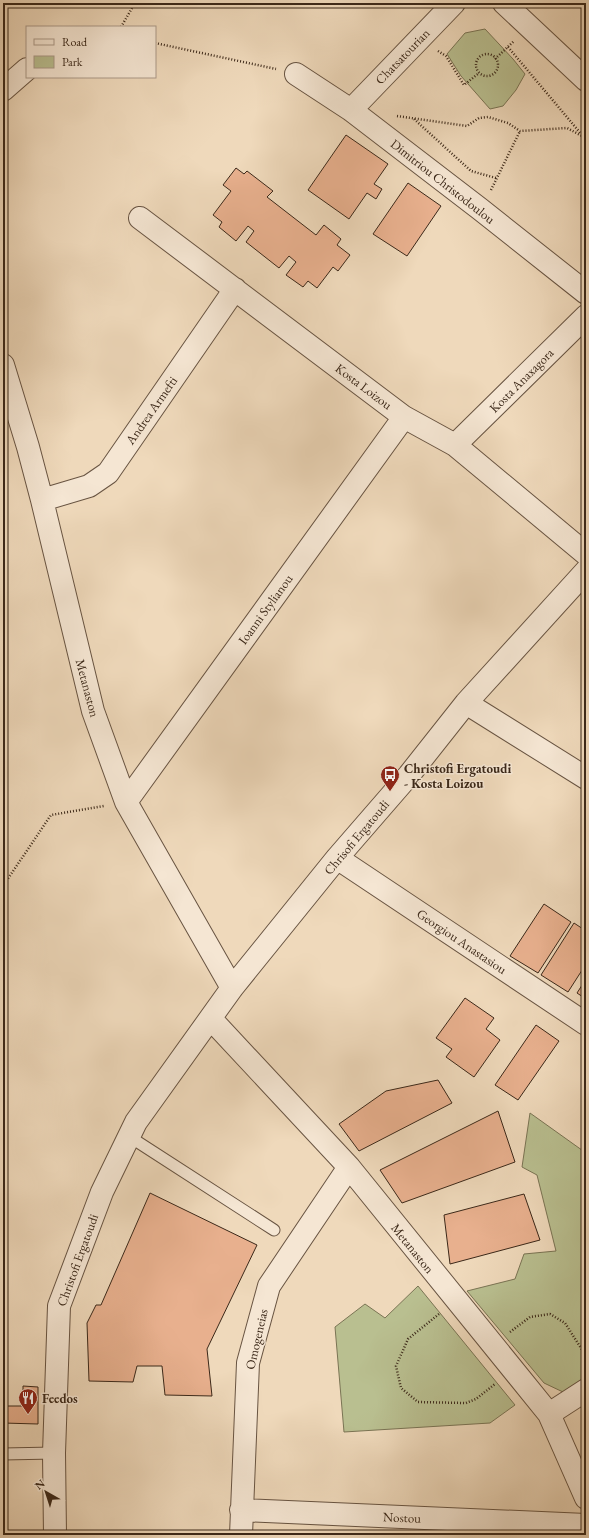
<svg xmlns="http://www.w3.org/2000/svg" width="589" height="1538" viewBox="0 0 589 1538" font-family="'EB Garamond',serif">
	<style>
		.green { fill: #b9bf90; stroke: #7a7454 }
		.building { fill: #e8b08e; stroke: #3b2819 }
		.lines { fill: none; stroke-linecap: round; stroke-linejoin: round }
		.lane-casing { stroke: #685442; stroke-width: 13 }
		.street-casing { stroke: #685442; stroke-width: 24 }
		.path { stroke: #3b2819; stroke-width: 2.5; stroke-dasharray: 1 2; stroke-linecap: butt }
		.lane { stroke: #f5e6d3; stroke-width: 11 }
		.street { stroke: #f5e6d3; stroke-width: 22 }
		.labels { text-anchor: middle; stroke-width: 3; stroke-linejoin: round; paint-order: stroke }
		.street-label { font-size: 13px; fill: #3b2819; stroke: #f5e6d3 }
		.poi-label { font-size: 13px; font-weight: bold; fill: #3b2819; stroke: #f5e6d3; text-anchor: start }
	</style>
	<rect width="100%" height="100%" fill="#efd9bb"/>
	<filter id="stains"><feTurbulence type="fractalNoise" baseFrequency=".005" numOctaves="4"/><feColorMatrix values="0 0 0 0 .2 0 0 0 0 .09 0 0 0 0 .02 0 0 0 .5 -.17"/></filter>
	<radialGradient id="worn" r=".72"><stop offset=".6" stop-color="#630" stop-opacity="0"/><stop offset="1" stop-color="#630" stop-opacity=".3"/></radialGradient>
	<path class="green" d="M485,29L513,59L525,74L516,90L503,106L490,109L461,76L447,54L465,33Z
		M530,1113L586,1153V1382L563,1392L544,1383L467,1291L515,1279L524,1254L556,1251L537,1175L522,1167Z
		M418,1286L515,1405L490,1423L344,1432L335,1327L365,1304L385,1318Z"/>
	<path class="building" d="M346,135L388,164L374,184L382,189L376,199L367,193L349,219L308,190Z
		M236,168L244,174L247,171L273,191L267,197L316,235L324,225L341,239L337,245L350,255L338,271L333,267L317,288L308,281L303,287L286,275L296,262L289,256L279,268L246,242L254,231L248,226L236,241L219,227L222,222L213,215L231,191L223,185Z
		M408,183L441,206L407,256L373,234Z
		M544,904L571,922L538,973L510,956Z
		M574,923L586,931V964L568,992L541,975Z
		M586,979V999L577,993Z
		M465,998L494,1018L486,1029L500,1040L474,1077L446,1057L452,1049L436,1038Z
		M536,1025L559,1041L518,1100L495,1085Z
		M438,1080L452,1103L359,1151L339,1124L386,1091Z
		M498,1111L515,1162L402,1203L380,1170Z
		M150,1193L257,1245L207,1349L212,1396L165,1395L162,1366H137L133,1382L89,1381L87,1323L96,1305H101Z
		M524,1194L540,1240L450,1264L444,1215Z
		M23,1386L38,1387V1424L3,1423V1406H23Z"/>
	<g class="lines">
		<defs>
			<path id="lane" d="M130,1137L274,1230
				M3,1454L54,1453"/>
			<path id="street" d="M504,3L586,80
				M296,74L351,110L480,209L586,293
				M3,90L27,69
				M351,110L454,3
				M140,218L404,417L455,445L586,554
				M3,365L28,447L42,500L93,711L126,802L232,988
				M455,445L586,316
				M42,500L89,486L108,473L235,289
				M466,703L586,778
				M126,802L404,417
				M337,858L586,1024
				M211,1019L349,1167L549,1414L586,1498
				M549,1414L586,1390
				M241,1510L586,1525
				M55,1535L54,1453L59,1306L102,1192L136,1122L232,988L337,858L409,775L466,703L586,571
				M241,1535L248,1363L269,1286L349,1167"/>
		</defs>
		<use href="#lane" class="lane-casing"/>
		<use href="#street" class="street-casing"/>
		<path class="path" d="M121,27L135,3
			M155,43L276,69
			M508,47L582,135
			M438,51L446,56L464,85L479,73
			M476 65a11 11 0 1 1 22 0a11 11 0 1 1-22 0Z
			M495,59L514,41
			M397,116L467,126L479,118L488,117L508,123L520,131L567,128L584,137
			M414,119L471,171L496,178
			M491,190L520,131
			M3,886L51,815L104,806
			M439,1314L408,1339L396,1366L401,1388L418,1402L466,1403L476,1399L495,1384
			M510,1332L530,1317L550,1314L565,1323L586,1356"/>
		<use href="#lane" class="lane"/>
		<use href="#street" class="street"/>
	</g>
	<defs>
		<symbol id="bus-pin" viewBox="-11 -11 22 30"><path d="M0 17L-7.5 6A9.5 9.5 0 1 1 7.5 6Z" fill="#8f2418" stroke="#f5e6d3"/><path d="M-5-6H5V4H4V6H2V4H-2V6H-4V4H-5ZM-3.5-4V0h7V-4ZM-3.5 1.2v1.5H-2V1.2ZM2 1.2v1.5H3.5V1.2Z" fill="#fff"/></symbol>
		<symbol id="restaurant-pin" viewBox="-11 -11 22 30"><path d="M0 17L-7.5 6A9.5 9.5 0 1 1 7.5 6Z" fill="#8f2418" stroke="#f5e6d3"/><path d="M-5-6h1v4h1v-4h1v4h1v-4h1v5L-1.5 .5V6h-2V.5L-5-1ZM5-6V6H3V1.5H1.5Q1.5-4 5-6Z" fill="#fff"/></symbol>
	</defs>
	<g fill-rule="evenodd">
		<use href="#bus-pin" x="379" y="764" width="22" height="30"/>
		<use href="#restaurant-pin" x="17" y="1387" width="22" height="30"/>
	</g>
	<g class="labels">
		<g class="street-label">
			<text transform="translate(402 56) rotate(-46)" y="5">Chatsatourian</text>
			<text transform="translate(443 181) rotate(38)" y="5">Dimitriou Christodoulou</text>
			<text transform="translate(521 380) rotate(-45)" y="5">Kosta Anaxagora</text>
			<text transform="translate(364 386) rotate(37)" y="5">Kosta Loizou</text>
			<text transform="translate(151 410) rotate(-55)" y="5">Andrea Armefti</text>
			<text transform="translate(265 609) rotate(-54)" y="5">Ioanni Stylianou</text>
			<text transform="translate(88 688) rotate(75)" y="5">Metanaston</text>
			<text transform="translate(356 837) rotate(-50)" y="5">Chrisofi Ergatoudi</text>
			<text transform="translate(462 941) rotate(34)" y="5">Georgiou Anastasiou</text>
			<text transform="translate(413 1248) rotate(51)" y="5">Metanaston</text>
			<text transform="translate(77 1260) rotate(-70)" y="5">Christofi Ergatoudi</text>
			<text transform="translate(256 1339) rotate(-77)" y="5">Omogeneias</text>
			<text transform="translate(402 1517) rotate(2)" y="5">Nostou</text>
		</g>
		<g class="poi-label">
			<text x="404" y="773">Christofi Ergatoudi<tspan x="404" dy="15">- Kosta Loizou</tspan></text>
			<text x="42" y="1403">Feedos</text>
		</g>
	</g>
	<rect width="589" height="1538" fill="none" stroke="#efd9bb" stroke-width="16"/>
	<rect x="4" y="4" width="581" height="1530" fill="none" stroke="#3b2819" stroke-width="2"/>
	<rect x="8" y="8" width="573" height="1522" fill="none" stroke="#3b2819"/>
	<rect x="26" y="26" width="130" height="52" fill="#f5e6d3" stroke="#ab9a89"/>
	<rect x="34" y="39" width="20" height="6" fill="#f5e6d3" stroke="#ab9a89"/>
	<text x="62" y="46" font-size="12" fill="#3b2819">Road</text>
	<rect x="34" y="56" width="20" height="12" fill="#b9bf90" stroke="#ab9a89"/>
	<text x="62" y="66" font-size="12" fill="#3b2819">Park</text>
	<g transform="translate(46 1492) rotate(321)" stroke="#f5e6d3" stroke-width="3" paint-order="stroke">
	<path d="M0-3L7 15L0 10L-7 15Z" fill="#3b2819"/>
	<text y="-6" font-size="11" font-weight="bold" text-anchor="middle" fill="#3b2819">N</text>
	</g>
	<rect width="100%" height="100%" filter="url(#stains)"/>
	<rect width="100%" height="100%" fill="url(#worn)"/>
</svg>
